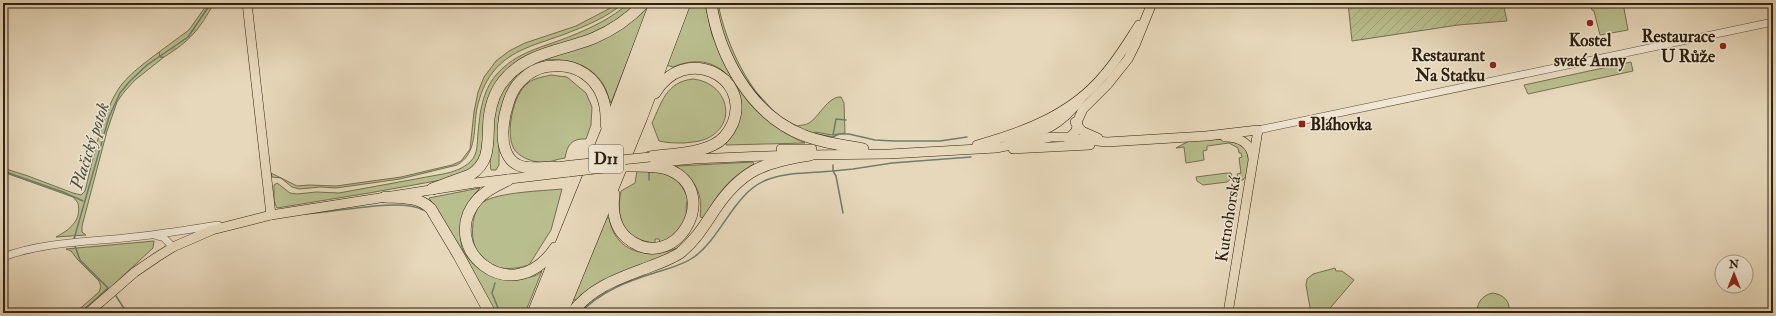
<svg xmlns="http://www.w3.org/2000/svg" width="1776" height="316" font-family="'IM FELL Double Pica',serif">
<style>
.green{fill:#b9be8e;stroke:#74704f}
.forest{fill:url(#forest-crowns);stroke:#74704f}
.garden{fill:url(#garden-furrows);stroke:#74704f}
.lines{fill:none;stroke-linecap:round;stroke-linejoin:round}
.stream{stroke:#6d7d6f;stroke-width:1.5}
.minor-casing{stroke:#5c4f3b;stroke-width:8}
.major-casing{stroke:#2e2110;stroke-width:10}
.highway-casing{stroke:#2e2110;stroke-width:12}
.minor{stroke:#efe6d3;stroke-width:7}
.major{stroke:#e7d8bb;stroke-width:9}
.highway{stroke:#e7d8bb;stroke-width:11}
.major-bridge-casing{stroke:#2e2110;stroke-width:10;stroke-linecap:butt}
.major-bridge{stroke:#e7d8bb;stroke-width:9}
.poi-dot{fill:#8f2418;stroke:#efe6d3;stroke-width:1.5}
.labels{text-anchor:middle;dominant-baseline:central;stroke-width:3;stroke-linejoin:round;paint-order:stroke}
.shield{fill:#efe6d3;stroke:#685c4a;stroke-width:1}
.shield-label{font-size:16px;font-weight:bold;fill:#2e2110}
.poi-label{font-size:17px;font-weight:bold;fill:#2e2110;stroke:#efe6d3;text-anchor:end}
.street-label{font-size:17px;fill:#2e2110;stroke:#efe6d3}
.water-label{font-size:18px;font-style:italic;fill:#4e4f3f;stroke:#efe6d3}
</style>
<defs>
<pattern id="forest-crowns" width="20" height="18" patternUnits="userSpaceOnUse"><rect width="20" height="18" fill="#b9be8e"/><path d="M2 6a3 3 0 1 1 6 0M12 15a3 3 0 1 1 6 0" fill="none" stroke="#9fa379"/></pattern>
<pattern id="garden-furrows" width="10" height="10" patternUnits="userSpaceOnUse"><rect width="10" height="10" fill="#b9be8e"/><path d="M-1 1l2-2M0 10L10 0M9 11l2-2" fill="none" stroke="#9fa379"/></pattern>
</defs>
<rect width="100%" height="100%" fill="#e7d8bb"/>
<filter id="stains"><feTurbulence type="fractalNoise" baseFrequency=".005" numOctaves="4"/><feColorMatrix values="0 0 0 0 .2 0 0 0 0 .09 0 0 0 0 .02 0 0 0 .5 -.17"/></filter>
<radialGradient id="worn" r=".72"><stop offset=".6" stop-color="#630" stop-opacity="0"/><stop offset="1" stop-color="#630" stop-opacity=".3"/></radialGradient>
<g class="green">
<path d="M620,3H624C607,17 586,26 565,34C539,44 511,49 493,72C485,82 480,95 477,108C473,128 478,153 457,165L400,179L336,188L320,187L299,189L292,187L281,178L272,177L271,173L297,186L309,185L336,186L401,177L452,165L461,161L470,149L474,112L478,92L484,77L496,61L509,51L525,43L576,26Z"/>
<path d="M629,3H639L619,21L510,69L485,129L479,165L458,177L369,193L277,208L274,201V185L277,183L290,193L297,194L316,192L339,193L443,174C453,172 463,169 471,161C478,154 477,143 478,133C480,112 482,92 496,75C517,51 542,48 571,36C591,28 612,18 629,3Z"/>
<path d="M650,3L611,103C608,98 607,90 603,84C589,63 567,58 543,60V59L551,56Z"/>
<path d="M689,3H705L712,35L732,77L730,78C715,60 694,58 673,67L666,65Z"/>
<path d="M714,3H718C726,46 754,108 797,126C801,125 806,125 809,123C819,117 828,96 841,97L844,103L845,133L832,135L815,132V134L791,128L751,91L729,54Z"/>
<path d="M1590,3H1623L1628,30L1600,35L1594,11L1592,10Z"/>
<path d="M159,52L160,57H164L135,80L124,92L117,102L107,131L82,226V232L86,235L56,237C69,230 82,221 78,203L73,197L3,172V168L28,176L73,193L81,195L85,191C93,160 102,110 122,84C132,72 146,62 159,52Z"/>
<path d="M1631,62L1633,71L1528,94L1524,85Z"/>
<path d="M515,75L517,77L505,96L499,118V165L496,170H491C488,158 494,104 501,92C504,86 510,81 515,75Z"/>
<path d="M551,75L567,77L586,93L592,107L591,125L586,139C572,138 567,145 565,158C557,159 546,164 538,162C530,161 518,156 514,149C505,133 513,94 528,83C534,78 543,77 551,75Z"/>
<path d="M693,79C728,83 738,123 708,138C700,142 692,142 684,143C675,143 668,143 659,141L652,123C662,102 666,82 693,79Z"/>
<path d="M738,87C757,111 776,131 805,143L726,145V143C737,132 742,118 741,102C740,97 737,91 738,87Z"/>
<path d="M1223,139L1245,146C1249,156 1251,172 1243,180H1239L1237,174L1241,173L1239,158L1242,157L1241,153H1239L1238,148L1229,143L1207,146V150L1203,151L1204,160L1186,163L1184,147L1176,148L1189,141Z"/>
<path d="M753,162L754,164C728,179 718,193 704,218L700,217C703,194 696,180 677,168V166Z"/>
<path d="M637,171C662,171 678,172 688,199C685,204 687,209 686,215C684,228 673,238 660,242L659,239H655V243C624,240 615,219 621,191L635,183Z"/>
<path d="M1227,173H1231L1232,178L1227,182L1203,185L1197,181L1196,177Z"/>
<path d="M480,188C466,202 460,218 461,238C461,242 461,247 463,250C474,272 503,285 526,278C533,276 536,277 542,271L525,313H495L477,280L429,198Z"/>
<path d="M562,189L551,230L529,265C496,276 468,261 473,223C474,216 477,206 483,202C499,192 542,191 562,189Z"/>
<path d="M606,218H609C615,253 648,260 677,248L678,250L578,301L573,299Z"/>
<path d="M154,241L153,248L83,313H75L99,292L101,287L99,281L78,260L71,251L66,249Z"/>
<path d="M1335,268L1336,271H1342L1354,280L1326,313H1311L1306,285L1307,279L1313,274Z"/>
<path d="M1492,293C1503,294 1511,301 1509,313H1477C1477,302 1482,296 1492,293Z"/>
</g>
<path class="forest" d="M208,3H214C199,30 190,41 164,57H160L159,52L189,30Z"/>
<path class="garden" d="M1348,3H1503L1507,21L1458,25L1352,41Z"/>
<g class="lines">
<g class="stream">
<path d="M752,88L774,112"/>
<path d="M812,133L833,137L839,134H849L875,140L894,141H940L967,137"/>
<path d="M833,135L836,119L846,120"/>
<path d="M649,170V180"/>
<path d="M3,171L63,192L83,201"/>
<path d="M843,213L836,176L833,171L853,169L892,163L971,157"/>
<path d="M305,214C333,213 401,197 423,210"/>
<path d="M74,239L109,117L120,93L130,81L147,65L188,37L211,3"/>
<path d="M75,246L80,260L108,288L80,313"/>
<path d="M495,283L492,293L500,313"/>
<path d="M116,296L127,313"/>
<path d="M580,313C602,290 629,281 657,272C670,268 683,265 694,257C723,236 734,191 769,179C789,172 812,173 833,171V165"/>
</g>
<g class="minor-casing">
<g id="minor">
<path d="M1258,130L1773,22"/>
<path d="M157,236L163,237L173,247"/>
<path d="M3,257C41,243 83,242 124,238C155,235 187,230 218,225"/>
</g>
</g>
<g class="major-casing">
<g id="major">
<path d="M247,3L271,215"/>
<path d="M1075,122L1082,131L1098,138"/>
<path d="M1225,137C1239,137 1251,143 1253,158"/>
<path d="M1067,138L1107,142L1206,136L1258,130L1228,313"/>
<path d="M1008,140C1045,131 1059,128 1082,97"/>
<path d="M977,145C1024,132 1072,114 1104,75C1118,59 1128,42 1139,25"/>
<path d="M781,149H812"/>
<path d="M1013,149L1090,145"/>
<path d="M804,155L889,154L996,148L1051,137H1070L1076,131L1078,120L1083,109L1108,84L1128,59L1135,45L1152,3"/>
<path d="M650,163L694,159L791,155"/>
<path d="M547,168L572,165"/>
<path d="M88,313L135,272L157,257L173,247L212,230L271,215L475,183L569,172"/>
</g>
</g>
<g class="highway-casing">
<g id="highway">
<path d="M711,3C719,56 751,115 803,135C822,143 843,145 863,149"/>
<path d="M650,157C670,154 694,154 713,145C722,141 729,132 733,123C751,75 684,44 655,93"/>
<path d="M554,167C543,167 528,170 518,165C493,153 504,102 517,85C526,74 539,66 554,66C565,65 576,68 585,74C602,86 607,106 606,125"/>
<path d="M508,180C498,185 486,190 478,199C435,246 511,313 555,248"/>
<path d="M432,189L470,175C492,162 487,140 489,118C491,103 496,88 507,77C529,52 565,50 594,38C613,30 630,18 644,3"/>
<path d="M614,194C612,210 614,227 627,238C675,278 725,190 667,169C654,165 638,166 624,166"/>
<path d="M385,197C401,198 419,196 431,209L459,256L490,313"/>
<path d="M533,313L615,110L655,3"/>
<path d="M543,313L613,141L665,3"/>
<path d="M553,313L622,144L675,3"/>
<path d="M562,313L642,117L685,3"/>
<path d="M572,313C591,287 620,278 649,267C660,263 671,259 680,253C695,241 704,226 714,211C741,170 764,162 810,155"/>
</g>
</g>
<use href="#minor" class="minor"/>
<use href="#major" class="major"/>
<use href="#highway" class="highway"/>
<g class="major-bridge-casing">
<g id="major-bridge">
<path d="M572,165L650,157"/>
<path d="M569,172L621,166"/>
</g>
</g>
<use href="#major-bridge" class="major-bridge"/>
</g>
<g class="poi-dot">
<circle cx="1590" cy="23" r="4"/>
<circle cx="1723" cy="46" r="4"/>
<circle cx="1493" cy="65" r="4"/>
<rect x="1298" y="120" width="8" height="8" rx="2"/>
</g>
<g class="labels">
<rect class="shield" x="589" y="145" width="34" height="28" rx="3"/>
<g class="shield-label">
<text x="606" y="159">D11</text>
</g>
<g class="poi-label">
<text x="1715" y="36">Restaurace<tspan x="1715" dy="20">U Růže</tspan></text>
<text x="1590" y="40" text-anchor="middle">Kostel<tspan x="1590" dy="20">svaté Anny</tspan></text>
<text x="1485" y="55">Restaurant<tspan x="1485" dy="20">Na Statku</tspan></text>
<text x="1310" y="124" text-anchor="start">Bláhovka</text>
</g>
<g class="street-label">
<text transform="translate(1228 219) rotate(-81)">Kutnohorská</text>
</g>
<g class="water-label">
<text transform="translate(90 146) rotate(-72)">Plačický potok</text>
</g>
</g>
<rect width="1776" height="316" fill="none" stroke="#e7d8bb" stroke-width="16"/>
<rect x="4" y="4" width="1768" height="308" fill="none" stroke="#2e2110" stroke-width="2"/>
<rect x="8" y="8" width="1760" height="300" fill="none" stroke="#2e2110"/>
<g transform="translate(1734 274)"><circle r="19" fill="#efe6d3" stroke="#a29785"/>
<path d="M0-3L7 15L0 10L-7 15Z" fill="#8f2418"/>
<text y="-6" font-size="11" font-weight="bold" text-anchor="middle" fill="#2e2110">N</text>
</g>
<rect width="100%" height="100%" filter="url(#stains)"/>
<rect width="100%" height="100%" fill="url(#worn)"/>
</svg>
